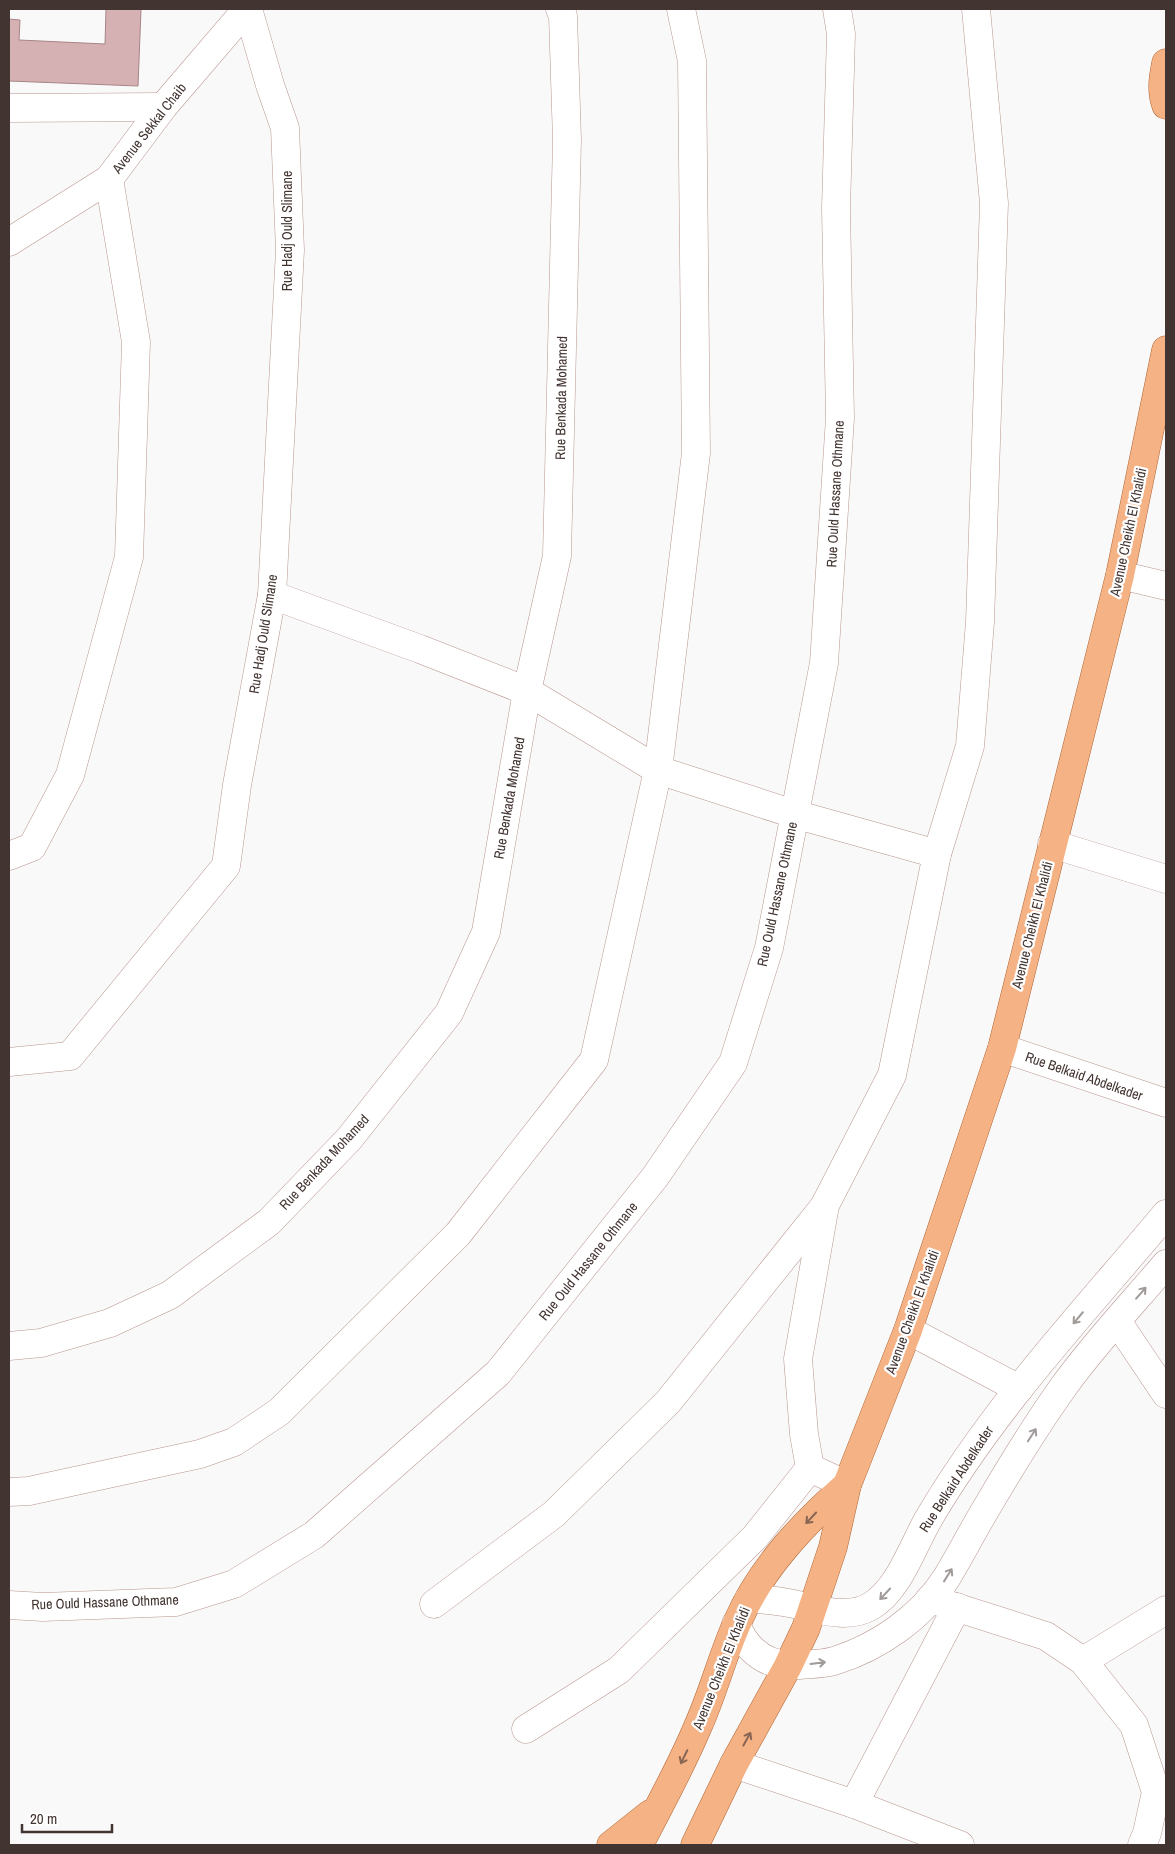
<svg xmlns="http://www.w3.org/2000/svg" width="1175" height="1854" font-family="'Archivo Narrow',sans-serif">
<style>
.building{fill:#d5b1b3;stroke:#a78587}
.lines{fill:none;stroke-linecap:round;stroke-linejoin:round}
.minor-casing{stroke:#b8968e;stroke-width:29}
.major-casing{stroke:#b16533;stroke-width:29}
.minor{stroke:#fff;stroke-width:28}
.major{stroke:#f4b285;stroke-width:28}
.oneway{stroke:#a09a98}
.oneway2{stroke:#896653}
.labels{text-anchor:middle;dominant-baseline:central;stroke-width:4.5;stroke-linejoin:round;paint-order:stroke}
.street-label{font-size:14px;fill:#423431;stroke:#fff}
</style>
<rect width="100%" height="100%" fill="#f9f9f9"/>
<path class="building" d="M106,9H141L138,86L9,81V19L20,20L19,40L105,44Z"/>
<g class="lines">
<g class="minor-casing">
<g id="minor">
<path d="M9,108L163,107"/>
<path d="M9,242L109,179L163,107L247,9"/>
<path d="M1120,575L1166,586"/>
<path d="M272,595L420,649L527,691L658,770L794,814L937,854"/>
<path d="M1052,844L1166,879"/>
<path d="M9,856L32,847L70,775L129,557L136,342L109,179"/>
<path d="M1002,1048L1166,1103"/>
<path d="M9,1062L70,1056L226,866L237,785L272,595L290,250L285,128L270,85L248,9"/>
<path d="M1117,1321L1166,1394"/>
<path d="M908,1330L1019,1389"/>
<path d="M9,1346L41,1343L110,1323L170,1295L269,1222L349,1139L449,1013L486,932L527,691L557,556L567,140L563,16L560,9"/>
<path d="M810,1468L804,1434L798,1359L825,1205L892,1075L937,854L970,746L980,622L994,203L976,9"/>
<path d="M9,1492L29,1491L200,1454L234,1442L279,1412L458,1234L594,1060L658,770L696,453L692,61L681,9"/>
<path d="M749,1599C760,1599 772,1600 783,1602C811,1606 845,1622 871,1606C899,1590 913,1545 929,1518C994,1407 1084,1312 1166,1214"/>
<path d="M930,1599L1046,1636L1083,1661L1134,1725L1156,1792L1147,1833L1142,1845"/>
<path d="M434,1604L554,1514L668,1402L823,1208"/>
<path d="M9,1605L43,1607L176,1602L234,1584L314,1535L498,1373L655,1177L733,1063L769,948L824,663L840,418L836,208L841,34L837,9"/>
<path d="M736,1624C747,1652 769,1668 800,1665C811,1664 823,1664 834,1661C879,1647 922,1617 947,1577C961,1554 973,1530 987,1507C1011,1466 1036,1425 1064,1386C1095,1343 1132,1304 1166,1264"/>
<path d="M1083,1661L1166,1610"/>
<path d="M526,1729L619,1670L755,1537L810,1468L847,1485"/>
<path d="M734,1764L854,1804L960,1845"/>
<path d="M854,1804L957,1607"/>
</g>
</g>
<g class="major-casing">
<g id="major">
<path d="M1166,63C1163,78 1161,91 1166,105"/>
<path d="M611,1845L650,1814"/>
<path d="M639,1845C659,1806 681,1767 698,1726C713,1693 722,1657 737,1623C760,1569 803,1524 847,1485"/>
<path d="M695,1845L734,1764L788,1666L806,1628L833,1547L847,1485L908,1330L1002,1048L1120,575L1166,350"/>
</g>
</g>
<use href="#minor" class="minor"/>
<use href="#major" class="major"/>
</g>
<defs><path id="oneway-shaft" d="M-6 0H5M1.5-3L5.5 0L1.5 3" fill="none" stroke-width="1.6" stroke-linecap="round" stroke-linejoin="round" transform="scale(1.25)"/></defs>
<g class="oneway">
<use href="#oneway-shaft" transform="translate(1141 1293) rotate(-49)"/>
<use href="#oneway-shaft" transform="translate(1078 1318) rotate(130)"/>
<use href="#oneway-shaft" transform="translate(1032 1435) rotate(-57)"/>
<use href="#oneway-shaft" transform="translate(948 1575) rotate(-58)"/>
<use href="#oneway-shaft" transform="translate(885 1594) rotate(133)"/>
<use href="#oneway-shaft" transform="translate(818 1663) rotate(-7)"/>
</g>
<g class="oneway2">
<use href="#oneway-shaft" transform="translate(811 1518) rotate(133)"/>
<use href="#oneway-shaft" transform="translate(747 1739) rotate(-61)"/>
<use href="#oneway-shaft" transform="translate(684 1757) rotate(116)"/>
</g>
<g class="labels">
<g class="street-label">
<text transform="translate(149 128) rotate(-52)">Avenue Sekkal Chaib</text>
<text transform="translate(287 231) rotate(-90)">Rue Hadj Ould Slimane</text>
<text transform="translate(561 398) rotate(-89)">Rue Benkada Mohamed</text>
<text transform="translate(835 494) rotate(-87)">Rue Ould Hassane Othmane</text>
<text transform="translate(1128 532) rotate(-78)">Avenue Cheikh El Khalidi</text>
<text transform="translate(263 634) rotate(-81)">Rue Hadj Ould Slimane</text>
<text transform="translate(509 798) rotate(-80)">Rue Benkada Mohamed</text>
<text transform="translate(777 894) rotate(-78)">Rue Ould Hassane Othmane</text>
<text transform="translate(1032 925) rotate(-76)">Avenue Cheikh El Khalidi</text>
<text transform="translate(1084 1076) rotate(19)">Rue Belkaid Abdelkader</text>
<text transform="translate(324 1162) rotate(-47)">Rue Benkada Mohamed</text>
<text transform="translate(588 1261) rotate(-51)">Rue Ould Hassane Othmane</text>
<text transform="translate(912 1312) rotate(-70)">Avenue Cheikh El Khalidi</text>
<text transform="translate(956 1479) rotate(-57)">Rue Belkaid Abdelkader</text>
<text transform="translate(105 1602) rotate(-2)">Rue Ould Hassane Othmane</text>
<text transform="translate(721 1668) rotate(-68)">Avenue Cheikh El Khalidi</text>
</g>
</g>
<rect width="1175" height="1854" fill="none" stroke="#423431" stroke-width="20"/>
<path d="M22 1824v8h90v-8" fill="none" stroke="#423431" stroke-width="2.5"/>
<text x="30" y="1824" font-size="15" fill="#423431" stroke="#ffffff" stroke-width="4" paint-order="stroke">20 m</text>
</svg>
